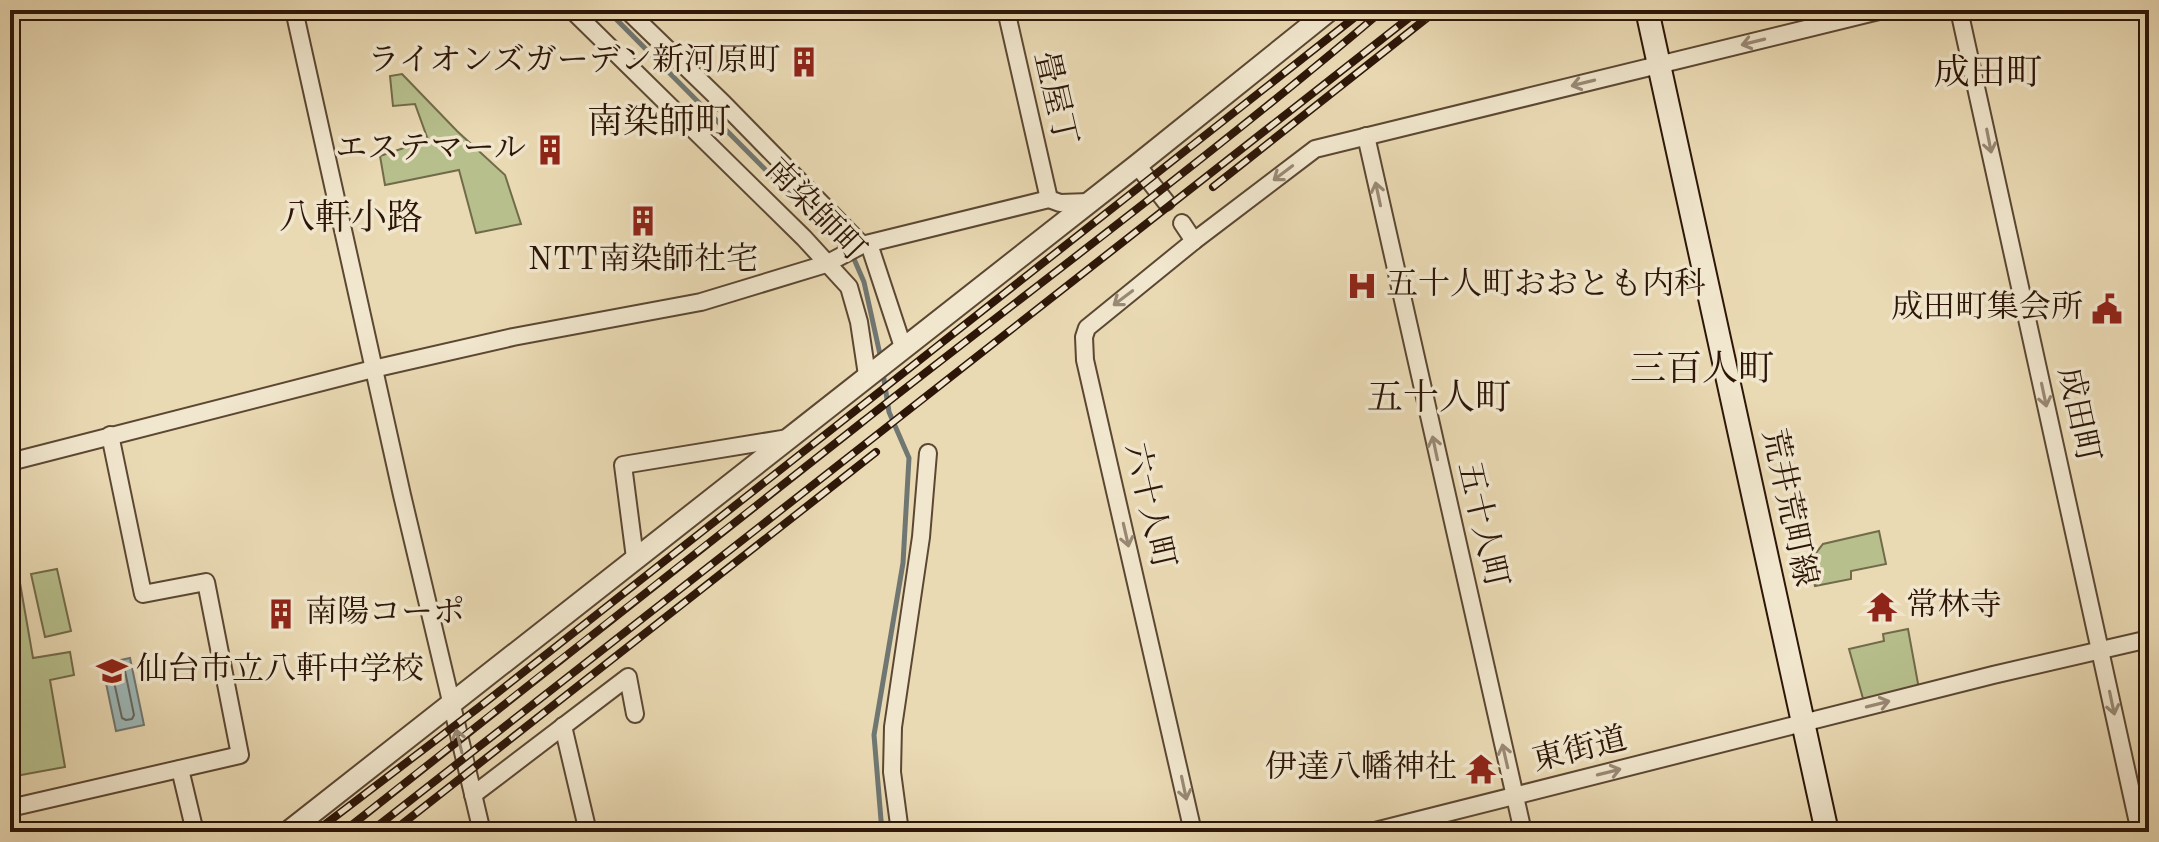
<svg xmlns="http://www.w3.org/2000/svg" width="2159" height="842" font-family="'Old Standard TT','Noto Serif JP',serif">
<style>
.green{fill:#b7c08d;stroke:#726b4a;stroke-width:2}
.water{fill:#9db8b8;stroke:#707772;stroke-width:2}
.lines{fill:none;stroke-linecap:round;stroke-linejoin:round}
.shore{stroke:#656760;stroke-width:2}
.stream{stroke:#707772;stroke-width:5}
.minor-casing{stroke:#5c4733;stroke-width:20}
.tertiary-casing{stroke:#5c4733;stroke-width:24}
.secondary-casing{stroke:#2d1608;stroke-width:26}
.minor{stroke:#f1e7ce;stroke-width:16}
.tertiary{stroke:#f1e7ce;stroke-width:20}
.secondary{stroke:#f1e7ce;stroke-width:22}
.rail-casing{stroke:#2d1608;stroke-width:8}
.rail{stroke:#f1e7ce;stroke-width:5;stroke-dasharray:15;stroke-linecap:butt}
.oneway{stroke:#998975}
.labels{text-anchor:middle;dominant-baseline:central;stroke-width:7;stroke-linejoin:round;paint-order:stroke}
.poi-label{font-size:32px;fill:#2d1608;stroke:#f1e7ce;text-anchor:end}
.street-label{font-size:32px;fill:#2d1608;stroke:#f1e7ce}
.quarter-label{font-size:36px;fill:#2d1608;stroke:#f1e7ce}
</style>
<rect width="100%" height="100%" fill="#eadab4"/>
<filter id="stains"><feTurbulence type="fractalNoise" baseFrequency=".0025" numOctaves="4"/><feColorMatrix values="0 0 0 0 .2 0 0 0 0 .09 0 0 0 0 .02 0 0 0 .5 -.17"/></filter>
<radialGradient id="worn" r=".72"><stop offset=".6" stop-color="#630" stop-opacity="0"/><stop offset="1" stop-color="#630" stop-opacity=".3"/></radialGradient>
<g class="green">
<path d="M402,74L457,131L505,175L521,224L476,233L459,170L385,185L380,156L428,140L415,104L393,106L390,76Z"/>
<path d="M1879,531L1886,564L1851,571V579L1815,586L1809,562L1823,544Z"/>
<path d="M57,569L71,631L45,637L31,574Z"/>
<path d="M20,583L33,658L70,652L74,675L50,680L65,767L10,777V585Z"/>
<path d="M1908,629L1919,689L1864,702L1849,649L1884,641L1883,634Z"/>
</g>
<path class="water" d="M130,658L144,725L116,731L102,664Z"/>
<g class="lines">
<path class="shore" d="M121,668L125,671L134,715L132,719L126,720L122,718L112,673L114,670Z"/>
<g class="stream">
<path d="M607,10L854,259L864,282L881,359"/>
<path d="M882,832L874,735L903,563L909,458L889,412L883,373"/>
</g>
<g class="minor-casing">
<g id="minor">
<path d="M294,10L402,495L482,832"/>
<path d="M572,10L804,238L849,287L859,322L867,375"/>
<path d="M627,10L724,104L862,245"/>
<path d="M1006,10L1049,199"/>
<path d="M1959,10L2140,832"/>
<path d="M1366,136L1523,832"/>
<path d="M1137,165L1166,202"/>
<path d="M1182,223L1194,241"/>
<path d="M869,244L903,347"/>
<path d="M10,462L373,369L513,337L701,302L826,264L862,245L1049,199L1060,203L1089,202"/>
<path d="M635,558L623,465L788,438"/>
<path d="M563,726L588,832"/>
<path d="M180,769L195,832"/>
<path d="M473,795L628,677L635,714"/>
<path d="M10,808L240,755L206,582L143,594L110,435"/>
<path d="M900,832L892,772L893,727L921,537L928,453"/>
<path d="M1193,832L1085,360L1084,337L1087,328L1194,241L1315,149L1883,10"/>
<path d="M1371,832L1993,675L2149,639"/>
</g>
</g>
<g class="tertiary-casing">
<path id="tertiary" d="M288,832L1137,165L1330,10"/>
</g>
<g class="secondary-casing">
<path id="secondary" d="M1647,10L1827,832"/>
</g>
<use href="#minor" class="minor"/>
<use href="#tertiary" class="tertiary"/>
<use href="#secondary" class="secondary"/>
<g class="rail-casing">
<g id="rail">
<path d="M1213,187L1437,10"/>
<path d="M315,832L478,708L1364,10"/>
<path d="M343,832C515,695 688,559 861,423C1035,286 1214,154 1383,10"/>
<path d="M370,832L1419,10"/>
<path d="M392,832L876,452"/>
</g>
</g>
<use href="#rail" class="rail"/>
</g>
<defs><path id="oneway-shaft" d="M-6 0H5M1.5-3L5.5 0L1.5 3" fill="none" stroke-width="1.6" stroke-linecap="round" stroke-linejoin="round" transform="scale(2)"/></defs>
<g class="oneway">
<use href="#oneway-shaft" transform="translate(1753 42) rotate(166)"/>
<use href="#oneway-shaft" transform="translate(1583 83) rotate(166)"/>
<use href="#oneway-shaft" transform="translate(1989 141) rotate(79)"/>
<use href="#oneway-shaft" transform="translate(1283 173) rotate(143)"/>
<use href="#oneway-shaft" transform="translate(1378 194) rotate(-102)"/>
<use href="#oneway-shaft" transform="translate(1123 298) rotate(143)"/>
<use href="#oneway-shaft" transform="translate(2044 395) rotate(78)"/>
<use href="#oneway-shaft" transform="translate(1435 448) rotate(-102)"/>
<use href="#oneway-shaft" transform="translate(1126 535) rotate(77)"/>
<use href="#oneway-shaft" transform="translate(2112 703) rotate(78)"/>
<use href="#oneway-shaft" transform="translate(1878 704) rotate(-14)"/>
<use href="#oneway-shaft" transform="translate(459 741) rotate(-104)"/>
<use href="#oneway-shaft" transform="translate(1505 756) rotate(-103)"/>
<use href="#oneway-shaft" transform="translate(1609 772) rotate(-14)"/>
<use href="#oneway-shaft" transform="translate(1184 788) rotate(78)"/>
</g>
<defs>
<g id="building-bare" transform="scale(2.4)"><path d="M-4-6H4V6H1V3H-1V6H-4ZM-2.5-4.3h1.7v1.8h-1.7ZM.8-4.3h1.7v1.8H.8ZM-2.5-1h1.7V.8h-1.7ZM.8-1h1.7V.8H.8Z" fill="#8f2418" stroke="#f1e7ce" stroke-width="2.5" paint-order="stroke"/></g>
<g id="hospital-bare" transform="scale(2.4)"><path d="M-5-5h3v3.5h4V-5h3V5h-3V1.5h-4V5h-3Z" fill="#8f2418" stroke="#f1e7ce" stroke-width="2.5" paint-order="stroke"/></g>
<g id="civic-bare" transform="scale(2.4)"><path d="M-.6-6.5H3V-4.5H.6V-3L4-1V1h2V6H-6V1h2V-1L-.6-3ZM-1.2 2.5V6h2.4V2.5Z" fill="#8f2418" stroke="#f1e7ce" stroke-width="2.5" paint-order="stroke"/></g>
<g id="temple-bare" transform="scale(2.4)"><path d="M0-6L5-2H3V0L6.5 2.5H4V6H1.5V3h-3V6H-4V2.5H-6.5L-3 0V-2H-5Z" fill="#8f2418" stroke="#f1e7ce" stroke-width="2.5" paint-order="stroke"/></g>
<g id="school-bare" transform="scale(2.4)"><path d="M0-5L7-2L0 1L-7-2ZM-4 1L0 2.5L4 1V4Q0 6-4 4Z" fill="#8f2418" stroke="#f1e7ce" stroke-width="2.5" paint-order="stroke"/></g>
</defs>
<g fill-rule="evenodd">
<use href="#building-bare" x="804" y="62"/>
<use href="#building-bare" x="550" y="150"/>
<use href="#building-bare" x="643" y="221"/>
<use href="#hospital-bare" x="1362" y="286"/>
<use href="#civic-bare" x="2107" y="309"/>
<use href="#temple-bare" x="1882" y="607"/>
<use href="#building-bare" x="281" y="614"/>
<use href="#school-bare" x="112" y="671"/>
<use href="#temple-bare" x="1481" y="769"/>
</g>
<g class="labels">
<g class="poi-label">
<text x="780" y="62">ライオンズガーデン新河原町</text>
<text x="526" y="150">エステマール</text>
<text x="643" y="261" text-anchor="middle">NTT南染師社宅</text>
<text x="1386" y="286" text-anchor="start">五十人町おおとも内科</text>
<text x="2083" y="309">成田町集会所</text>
<text x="1906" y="607" text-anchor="start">常林寺</text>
<text x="305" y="614" text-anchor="start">南陽コーポ</text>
<text x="136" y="671" text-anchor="start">仙台市立八軒中学校</text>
<text x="1457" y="769">伊達八幡神社</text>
</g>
<g class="street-label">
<text transform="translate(1054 99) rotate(77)">畳屋丁</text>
<text transform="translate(814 211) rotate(46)">南染師町</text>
<text transform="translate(2077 415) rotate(78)">成田町</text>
<text transform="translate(1148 506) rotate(77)">六十人町</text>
<text transform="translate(1788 508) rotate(78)">荒井荒町線</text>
<text transform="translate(1481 525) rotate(77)">五十人町</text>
<text transform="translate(1580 751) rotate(-14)">東街道</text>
</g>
<g class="quarter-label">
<text x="1988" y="75">成田町</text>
<text x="659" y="124">南染師町</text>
<text x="351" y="220">八軒小路</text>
<text x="1702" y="371">三百人町</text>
<text x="1439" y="400">五十人町</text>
</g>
</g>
<rect width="2159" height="842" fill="none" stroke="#eadab4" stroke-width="40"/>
<rect x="12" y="12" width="2135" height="818" fill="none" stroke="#2d1608" stroke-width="4"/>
<rect x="20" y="20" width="2119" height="802" fill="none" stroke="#2d1608" stroke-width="2"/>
<rect width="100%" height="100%" filter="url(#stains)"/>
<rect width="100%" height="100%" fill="url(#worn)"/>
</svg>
